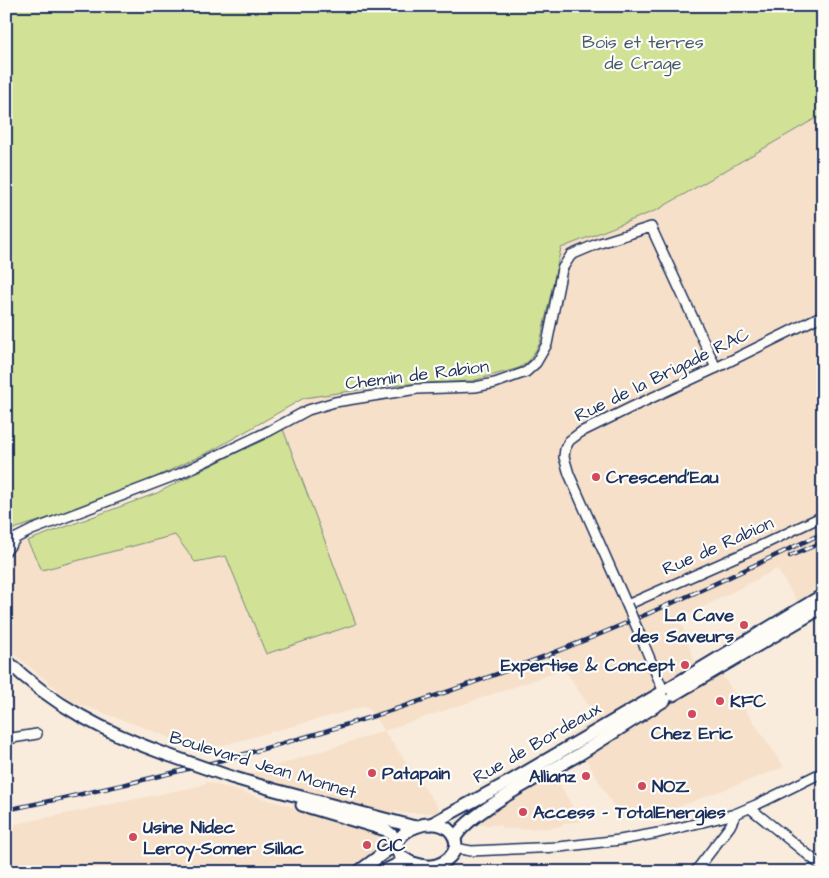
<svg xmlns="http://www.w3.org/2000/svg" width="829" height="878" font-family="'Architects Daughter',sans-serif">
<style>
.built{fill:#f6e0c9}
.green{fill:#d1e195;stroke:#76887a}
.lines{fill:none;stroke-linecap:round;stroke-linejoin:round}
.minor-casing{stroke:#1b2f5e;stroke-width:12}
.major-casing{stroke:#1b2f5e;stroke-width:15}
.minor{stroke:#fdfcf7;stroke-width:9}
.major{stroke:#fdfcf7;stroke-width:11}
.rail-casing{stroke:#1b2f5e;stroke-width:4.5}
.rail{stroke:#fdfcf7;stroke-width:2.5;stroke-dasharray:8;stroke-linecap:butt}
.minor-bridge-casing{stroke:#1b2f5e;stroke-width:12;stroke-linecap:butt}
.major-bridge-casing{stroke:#1b2f5e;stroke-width:15;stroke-linecap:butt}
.minor-bridge{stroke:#fdfcf7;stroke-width:9}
.major-bridge{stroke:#fdfcf7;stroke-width:11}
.poi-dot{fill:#d1495b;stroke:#fdfcf7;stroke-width:2}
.labels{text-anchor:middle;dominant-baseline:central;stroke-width:4.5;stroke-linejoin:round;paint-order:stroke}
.park-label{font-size:18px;fill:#485c6c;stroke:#fdfcf7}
.street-label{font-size:18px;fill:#1b2f5e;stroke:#fdfcf7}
.poi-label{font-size:18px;font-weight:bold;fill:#1b2f5e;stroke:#fdfcf7;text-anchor:start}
</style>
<rect width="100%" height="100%" fill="#f9ecdc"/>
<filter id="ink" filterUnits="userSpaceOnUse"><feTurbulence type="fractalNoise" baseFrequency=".02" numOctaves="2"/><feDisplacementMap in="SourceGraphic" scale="10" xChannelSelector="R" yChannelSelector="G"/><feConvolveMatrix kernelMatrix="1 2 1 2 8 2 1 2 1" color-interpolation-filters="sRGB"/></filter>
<g filter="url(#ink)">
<g class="built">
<path d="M823,107V585L797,601L777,569L680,619L703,686L722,675L784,767L667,811L620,817L571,734L597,719L564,668L543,677L384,731L442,813H403L395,811L393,815L244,776L384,731L367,706L201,751L153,731L73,702L15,655L6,631V542L27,541L42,570L176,534L195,562L226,556L266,654L355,624L283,429L304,398L360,390L472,381L540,343L560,248L657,210L750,157Z"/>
<path d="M555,775L581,822L563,823V826L550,828L518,829H501V825H473Z"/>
<path d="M207,782L382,833L384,848L343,872H6V826L199,786Z"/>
</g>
<g class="green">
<path d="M6,6H823V113L818,117L657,210L561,248L540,343L529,361L519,368L472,381L391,385L304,398L215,449L139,485L76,509L14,529L6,537Z"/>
<path d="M283,429L356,624L266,654L226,556L195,562L175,535L42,570L27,541L157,493Z"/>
</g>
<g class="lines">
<g class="minor-casing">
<g id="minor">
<path d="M823,315L716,368L632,407L581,432L569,441L565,449L564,457L569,474L627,605L758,547L823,516"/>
<path d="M6,551L16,538L32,530L179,474L271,430L308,410L335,402L417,389L475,387L495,383L526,372L536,363L547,344L562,269L571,255L597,244L651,227L716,368"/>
<path d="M640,635L663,690"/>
<path d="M6,739L37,734"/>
<path d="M750,808L823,867"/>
<path d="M455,848L471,851L559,847L620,840L658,833L735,814L756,805L823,772"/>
<path d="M695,872L730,826L734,818L735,814"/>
</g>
</g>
<g class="major-casing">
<g id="major">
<path d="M6,660C52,705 105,732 165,754"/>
<path d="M669,688L823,595"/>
<path d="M673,695L823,607"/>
<path d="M231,777L275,790L415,827"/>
<path d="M302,805L386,830L398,840"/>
<path d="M431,824L514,779L661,693"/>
<path d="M455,838C469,811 549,772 578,755C607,737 636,718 665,700"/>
<path d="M412,863C418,864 425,867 431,866C444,865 461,852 454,837C441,808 384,833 399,854C403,859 408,860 412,863C415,865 418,869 420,872"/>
<path d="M358,872L397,843"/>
<path d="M382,872L406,860"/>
</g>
</g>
<use href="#minor" class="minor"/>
<use href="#major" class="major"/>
<g class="rail-casing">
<g id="rail">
<path d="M790,556L823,542"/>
<path d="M6,810C207,770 404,714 593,637C671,605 747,569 823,533"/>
</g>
</g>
<use href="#rail" class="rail"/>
<g class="minor-bridge-casing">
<path id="minor-bridge" d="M627,605L640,635"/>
</g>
<g class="major-bridge-casing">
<path id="major-bridge" d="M165,754L231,777"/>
</g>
<use href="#minor-bridge" class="minor-bridge"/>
<use href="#major-bridge" class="major-bridge"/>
</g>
</g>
<g class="poi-dot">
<circle cx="596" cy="477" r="5"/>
<circle cx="744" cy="625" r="5"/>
<circle cx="685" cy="665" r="5"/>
<circle cx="720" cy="701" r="5"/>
<circle cx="692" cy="714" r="5"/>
<circle cx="372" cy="773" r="5"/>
<circle cx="586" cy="776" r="5"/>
<circle cx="642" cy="786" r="5"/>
<circle cx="523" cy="812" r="5"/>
<circle cx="133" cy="837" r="5"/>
<circle cx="367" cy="845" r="5"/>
</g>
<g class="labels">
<g class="park-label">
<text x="643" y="42">Bois et terres<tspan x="643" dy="21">de Crage</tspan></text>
</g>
<g class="street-label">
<text transform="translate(417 375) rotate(-7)">Chemin de Rabion</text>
<text transform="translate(662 375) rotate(-26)">Rue de la Brigade RAC</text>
<text transform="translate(718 546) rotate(-24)">Rue de Rabion</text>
<text transform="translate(537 743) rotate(-30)">Rue de Bordeaux</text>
<text transform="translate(263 765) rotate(17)">Boulevard Jean Monnet</text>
</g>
<g class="poi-label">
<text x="606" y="477">Crescend'Eau</text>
<text x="734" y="615" text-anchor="end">La Cave<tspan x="734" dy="21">des Saveurs</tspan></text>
<text x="675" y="665" text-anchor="end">Expertise &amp; Concept</text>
<text x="730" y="701">KFC</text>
<text x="692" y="733" text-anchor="middle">Chez Eric</text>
<text x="382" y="773">Patapain</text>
<text x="576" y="776" text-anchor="end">Allianz</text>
<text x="652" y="786">NOZ</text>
<text x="533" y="812">Access - TotalEnergies</text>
<text x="143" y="827">Usine Nidec<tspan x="143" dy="21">Leroy-Somer Sillac</tspan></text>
<text x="377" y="845">CIC</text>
</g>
</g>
<rect width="829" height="878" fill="none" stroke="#fdfcf7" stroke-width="25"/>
<rect x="12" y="12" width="804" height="853" fill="none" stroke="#1b2f5e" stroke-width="2" filter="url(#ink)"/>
</svg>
